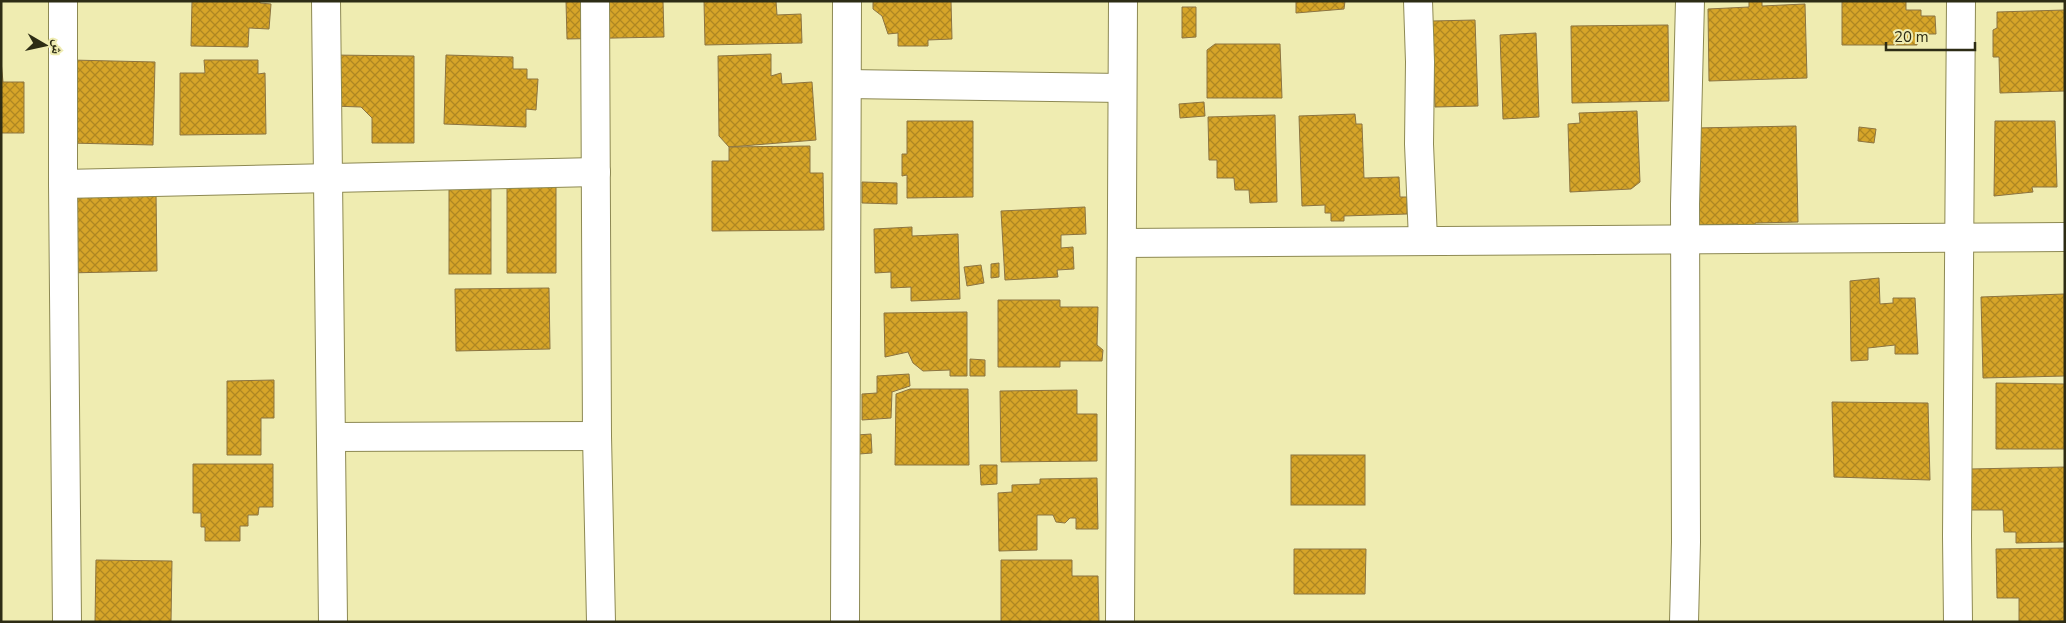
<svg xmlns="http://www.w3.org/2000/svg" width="2066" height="623" font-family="'Nunito Sans','Noto Naskh Arabic',sans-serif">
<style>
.building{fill:url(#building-cross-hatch);stroke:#8c7441}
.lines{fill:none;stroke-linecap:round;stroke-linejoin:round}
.minor-casing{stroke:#8d8953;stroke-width:30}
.minor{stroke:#fff;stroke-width:28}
</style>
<defs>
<pattern id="building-cross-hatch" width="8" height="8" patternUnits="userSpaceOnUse" patternTransform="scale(1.25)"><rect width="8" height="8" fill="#d6a529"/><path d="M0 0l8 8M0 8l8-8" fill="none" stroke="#ae8722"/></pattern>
</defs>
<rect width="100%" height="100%" fill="#efecb1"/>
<g class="building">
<path d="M192,1H260V3L271,4L269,29L249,28L248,47L191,46Z"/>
<path d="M566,1H663L664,37L567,39Z"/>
<path d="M704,1H776L777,15L801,14L802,43L705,45Z"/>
<path d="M873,1H951L952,39L928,40V46H898V33L888,34L882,16L873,9Z"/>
<path d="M1296,1H1345L1344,9L1296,13Z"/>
<path d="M1749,1H1762V6L1805,4L1807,78L1709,81L1708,9L1749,7Z"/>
<path d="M1842,1H1906V10H1921V16H1935L1936,34H1917V45H1842Z"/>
<path d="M1182,7H1196V37L1182,38Z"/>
<path d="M2065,10V91L2000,93L1999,57H1993V30L1997,28V12Z"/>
<path d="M1475,20L1478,106L1435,107L1432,21Z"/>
<path d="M1668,25L1669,101L1572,103L1571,26Z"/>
<path d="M1536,33L1539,117L1503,119L1500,35Z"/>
<path d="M1215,44H1280L1282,98H1207V50Z"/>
<path d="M771,54V76L781,73L782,84L812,82L816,140L729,147L719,136L718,56Z"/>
<path d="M332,55L414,56V143H372V118L361,107L332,106Z"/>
<path d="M446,55L513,57V69H527V79H538L536,110L526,109V127L444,124Z"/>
<path d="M71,60L155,62L153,145L69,143Z"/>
<path d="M204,60H258V74L265,73L266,134L180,135V73H205Z"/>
<path d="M1,61L3,82H24V133H1Z"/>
<path d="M1204,102L1205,116L1180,118L1179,104Z"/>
<path d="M1637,111L1640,182L1631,189L1570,192L1568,124L1580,123L1579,113Z"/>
<path d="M1355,114L1356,124H1362L1364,178L1399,177L1400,197H1407V214L1344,216V221H1331V213H1325V205L1302,206L1299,116Z"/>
<path d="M1275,115L1277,202L1250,203L1249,190H1235L1234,178H1217V160H1209L1208,117Z"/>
<path d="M907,121H973V197L907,198V175L902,176V154H907Z"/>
<path d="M1995,121H2055L2057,187H2032L2033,192L1994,196Z"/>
<path d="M1796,126L1798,222L1755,223L1756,231H1738V224L1698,225L1696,128Z"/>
<path d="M1859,127L1876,129L1874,143L1858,141Z"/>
<path d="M810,146V173H823L824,230L712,231V161H729V147Z"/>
<path d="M862,182L897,183V204L862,203Z"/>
<path d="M507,186L556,187V273H507Z"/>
<rect x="449" y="187" width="42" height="87"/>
<path d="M156,191L157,271L67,273L66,192Z"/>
<path d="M1085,207L1086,234L1061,235V248L1073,247L1074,269L1057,270L1058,277L1005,280L1001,211Z"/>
<path d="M912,227V236L958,234L960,299L911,301V287L891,288V272L875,273L874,229Z"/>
<path d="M999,263V277L991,278V264Z"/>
<path d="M981,265L984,283L967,286L964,267Z"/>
<path d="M1879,278L1880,304L1893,303V298H1915L1918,354H1895V345L1868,348V360L1851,361L1850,281Z"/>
<path d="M549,288L550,349L456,351L455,289Z"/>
<path d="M2064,294L2065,376L1983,378L1981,297Z"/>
<path d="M998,300H1060V307H1098L1097,345L1103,350L1102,361H1060V367H998Z"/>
<path d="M967,312V376H950V370L923,371L913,363L908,352L885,357L884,313Z"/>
<path d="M970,359L985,360V376H970Z"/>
<path d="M909,374L910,386L892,392L891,418L862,420V394L877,393V376Z"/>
<path d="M274,380V418H261V455H227V381Z"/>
<path d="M1996,383L2065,384V449H1996Z"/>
<path d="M910,389H968L969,465H895L896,394Z"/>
<path d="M1077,390V414H1097V461L1001,462L1000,391Z"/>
<path d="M1832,402L1928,403L1930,480L1834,477Z"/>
<path d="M871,434L872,453L859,454L857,435Z"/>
<rect x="1291" y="455" width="74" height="50"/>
<path d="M193,464H273V507H259L258,515H248V526H240V541H205V527H201V513H193Z"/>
<path d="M980,465H997V484L981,485Z"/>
<path d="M2065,467V542L2016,543V532H2004L2003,510H1971L1970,469Z"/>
<path d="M1097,478L1098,529H1076V518H1070L1065,523L1056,522L1053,515H1037V550L999,551L998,493L1012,492V485L1040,484V479Z"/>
<path d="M2065,548V621L2019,622V598H1997L1996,549Z"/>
<path d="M1294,549H1366L1365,594H1294Z"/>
<path d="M96,560L172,561L171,622H95Z"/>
<path d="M1001,560H1072V576H1098L1099,622H1001Z"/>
</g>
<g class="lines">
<g class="minor-casing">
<g id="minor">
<path d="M63,1V184L67,622"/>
<path d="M326,1L333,622"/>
<path d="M595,1L597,436L601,622"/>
<path d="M1418,1L1420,62L1419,144L1423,240"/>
<path d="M847,84L1122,88"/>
<path d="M63,184L596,172"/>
<path d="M1122,243L2065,237"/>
<path d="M332,437L597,436"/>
<path d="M845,622L847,1"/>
<path d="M1120,622L1123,1"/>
<path d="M1684,622L1686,542L1685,204L1690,1"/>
<path d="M1958,622L1957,536L1961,1"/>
</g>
</g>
<use href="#minor" class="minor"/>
</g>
<rect width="2066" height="623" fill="none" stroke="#2d2c15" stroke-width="5"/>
<g transform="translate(45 45) rotate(99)" stroke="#efecb1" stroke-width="4" paint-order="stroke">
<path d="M0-4L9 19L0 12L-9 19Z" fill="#2d2c15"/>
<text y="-8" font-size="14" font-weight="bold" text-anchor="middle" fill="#2d2c15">ش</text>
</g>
<path d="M1886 42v8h89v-8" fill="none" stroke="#2d2c15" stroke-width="2.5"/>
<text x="1894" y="42" font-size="15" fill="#2d2c15" stroke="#efecb1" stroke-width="4" paint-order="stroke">20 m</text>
</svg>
